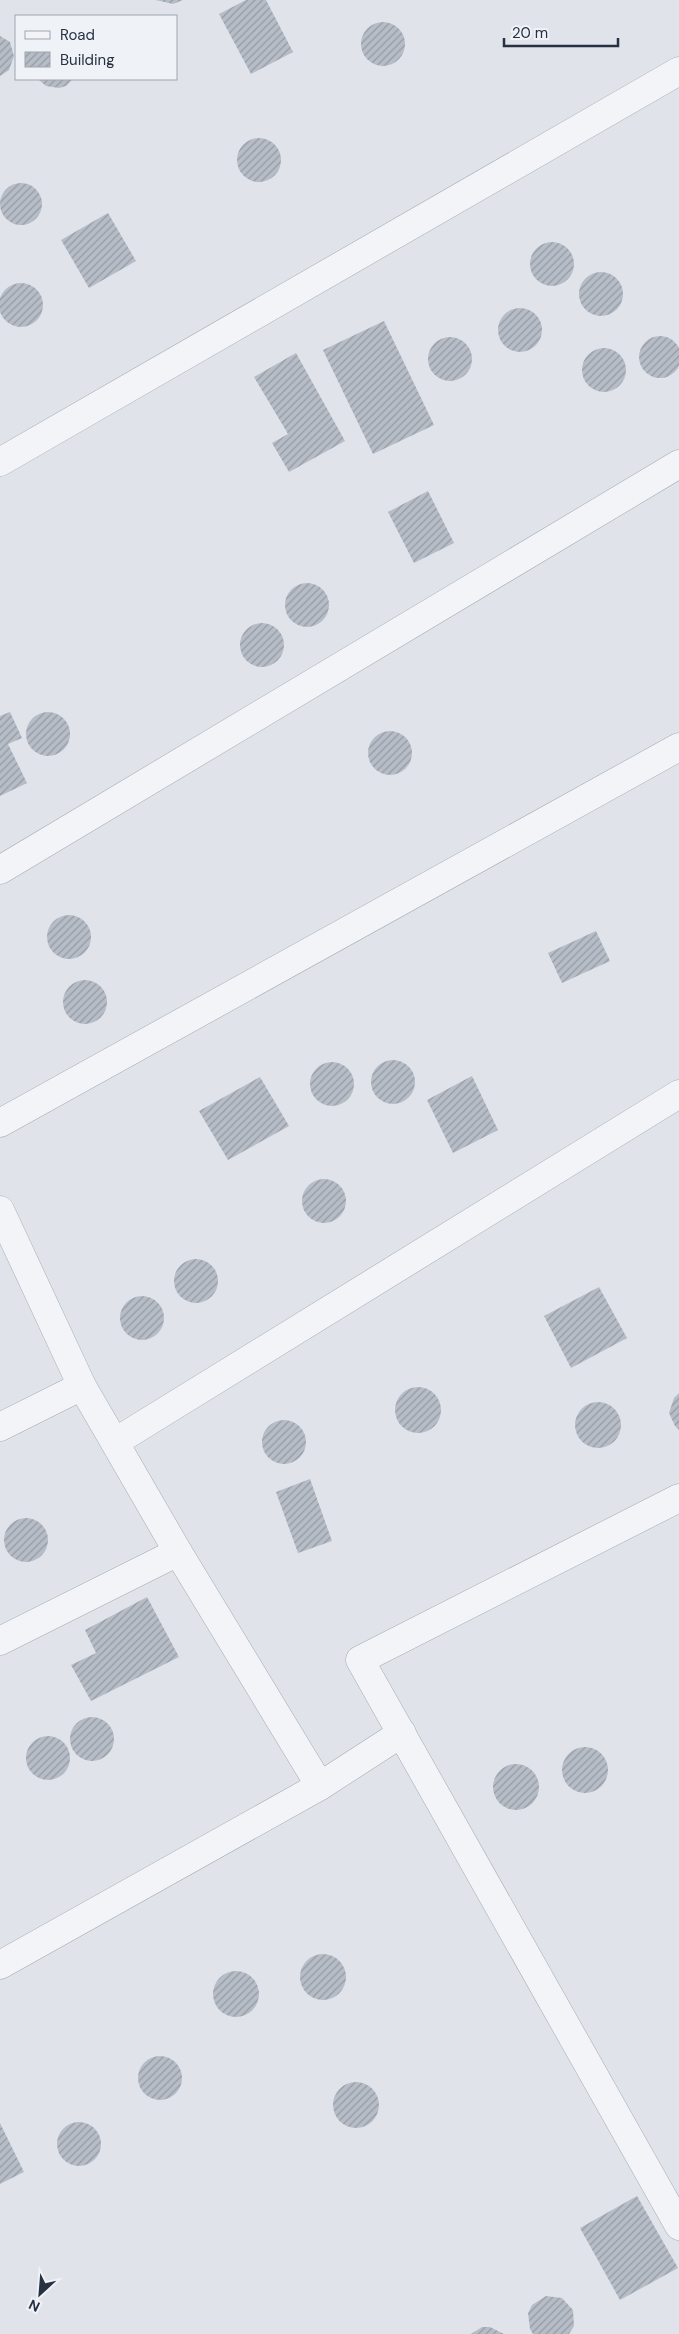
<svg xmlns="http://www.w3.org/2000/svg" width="679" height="2334" font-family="'DM Sans',sans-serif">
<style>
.building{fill:url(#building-hatch)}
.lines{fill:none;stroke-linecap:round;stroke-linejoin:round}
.street-casing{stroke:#a5abb4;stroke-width:29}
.street{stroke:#f3f4f8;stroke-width:28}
</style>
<defs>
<pattern id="building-hatch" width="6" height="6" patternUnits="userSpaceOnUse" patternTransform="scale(1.25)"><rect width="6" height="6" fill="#b7bdc7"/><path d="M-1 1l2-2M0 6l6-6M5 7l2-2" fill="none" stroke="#959aa3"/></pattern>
</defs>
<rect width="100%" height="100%" fill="#e0e4ea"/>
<g class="building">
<path d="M156,0H183L173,4Z"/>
<path d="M246,0H266L293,52L251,74L219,14Z"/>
<circle cx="383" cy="44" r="22"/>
<path d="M0,36L10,42L14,56L9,70L0,76Z"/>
<path d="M38,79H73L66,86L59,88L46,86Z"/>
<circle cx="259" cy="160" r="22"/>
<circle cx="21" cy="204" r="21"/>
<path d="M108,213L136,261L89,288L61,240Z"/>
<circle cx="552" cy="264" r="22"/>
<circle cx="601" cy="294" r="22"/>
<circle cx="21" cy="305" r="22"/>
<circle cx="520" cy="330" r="22"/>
<path d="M384,321L434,425L373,454L323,350Z"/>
<circle cx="660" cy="357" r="21"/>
<circle cx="450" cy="359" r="22"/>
<circle cx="604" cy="370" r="22"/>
<path d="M296,353L345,441L289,472L272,443L288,434L254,377Z"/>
<path d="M428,491L454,543L414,563L388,512Z"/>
<circle cx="307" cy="605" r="22"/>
<circle cx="262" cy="645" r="22"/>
<path d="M10,712L22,738L8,744L27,783L0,796V716Z"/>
<circle cx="48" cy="734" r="22"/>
<circle cx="390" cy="753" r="22"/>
<circle cx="69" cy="937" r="22"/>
<path d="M596,931L610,961L562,983L548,953Z"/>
<circle cx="85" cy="1002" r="22"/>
<circle cx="393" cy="1082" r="22"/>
<circle cx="332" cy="1084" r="22"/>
<path d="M472,1076L498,1130L453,1153L427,1100Z"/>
<path d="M260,1077L289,1126L228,1160L199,1111Z"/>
<circle cx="324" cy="1201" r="22"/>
<circle cx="196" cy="1281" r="22"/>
<path d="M599,1287L627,1338L571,1368L544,1316Z"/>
<circle cx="142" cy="1318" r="22"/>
<circle cx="418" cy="1410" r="23"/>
<path d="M679,1393V1430L675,1426L669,1413L674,1398Z"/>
<circle cx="598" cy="1425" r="23"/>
<circle cx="284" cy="1442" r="22"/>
<path d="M310,1479L332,1541L298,1553L276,1492Z"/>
<circle cx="26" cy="1540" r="22"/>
<path d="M147,1597L179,1657L91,1701L71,1665L96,1653L85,1630Z"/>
<circle cx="92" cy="1739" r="22"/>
<circle cx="48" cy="1758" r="22"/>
<circle cx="585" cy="1770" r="23"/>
<circle cx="516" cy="1787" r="23"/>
<circle cx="323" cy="1977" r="23"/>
<circle cx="236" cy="1994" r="23"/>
<circle cx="160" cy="2078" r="22"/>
<circle cx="356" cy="2105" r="23"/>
<circle cx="79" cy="2144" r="22"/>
<path d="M0,2123L24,2172L0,2184Z"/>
<path d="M637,2196L678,2268L620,2300L580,2228Z"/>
<path d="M546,2296L562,2298L573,2310L574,2326L569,2334H533L530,2329L528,2313L532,2305Z"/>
<path d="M482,2327H490L504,2334H471Z"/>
</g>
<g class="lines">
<g class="street-casing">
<g id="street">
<path d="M0,462L679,71"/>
<path d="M0,870L679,464"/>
<path d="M0,1123L679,747"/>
<path d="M0,1210L82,1386L178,1552L320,1786"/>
<path d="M0,1427L82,1386"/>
<path d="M115,1442L679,1094"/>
<path d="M679,1498L360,1660L679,2226"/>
<path d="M0,1641L178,1552"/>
<path d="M0,1965L320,1786L402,1733"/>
</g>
</g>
<use href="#street" class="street"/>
</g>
<rect x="15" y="15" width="162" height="65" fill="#eff3f7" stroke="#9fa5af"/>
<rect x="25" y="31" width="25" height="8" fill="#f3f4f8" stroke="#9fa5af"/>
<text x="60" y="40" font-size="15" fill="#283142">Road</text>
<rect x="25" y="52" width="25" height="15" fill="url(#building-hatch)" stroke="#9fa5af"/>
<text x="60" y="65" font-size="15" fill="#283142">Building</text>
<g transform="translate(40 2294) rotate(206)" stroke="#eff3f7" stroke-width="4" paint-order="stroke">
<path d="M0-4L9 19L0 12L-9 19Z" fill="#283142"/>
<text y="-8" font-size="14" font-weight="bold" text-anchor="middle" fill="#283142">N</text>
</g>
<path d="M504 38v8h114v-8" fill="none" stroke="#283142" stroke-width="2.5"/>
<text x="512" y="38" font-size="15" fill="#283142" stroke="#eff3f7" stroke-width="4" paint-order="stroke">20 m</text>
</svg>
